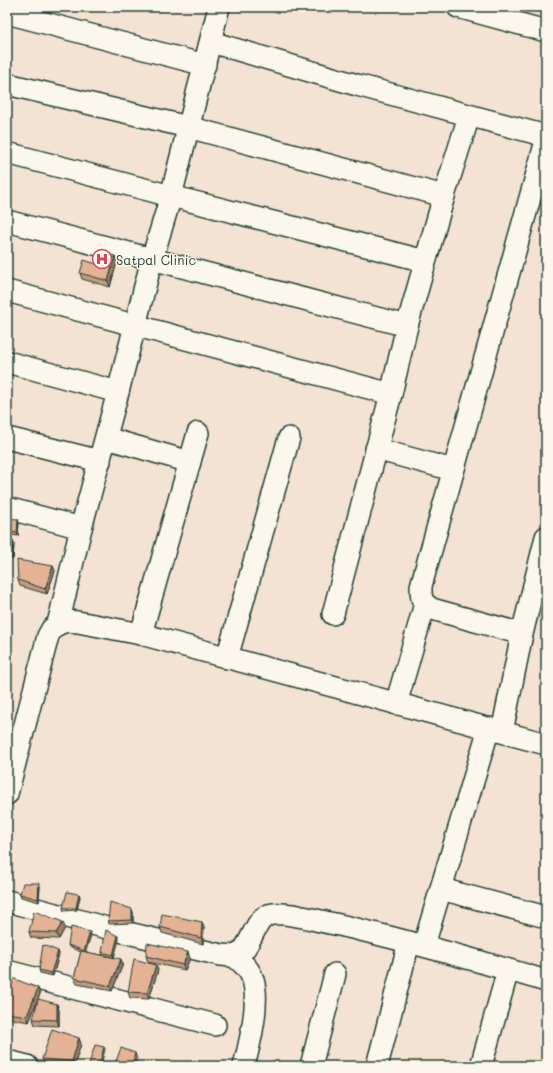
<svg xmlns="http://www.w3.org/2000/svg" width="553" height="1073" font-family="Mali,sans-serif">
<style>
.lines{fill:none;stroke-linecap:round;stroke-linejoin:round}
.minor-casing{stroke:#1f3d34;stroke-width:24}
.minor{stroke:#fbf7ec;stroke-width:21}
.wall{fill:#c49a80;stroke:#1f3d34}
.shaded-wall{fill:#a07d68;stroke:#1f3d34}
.building{fill:#e4b395;stroke:#1f3d34}
.labels{text-anchor:middle;dominant-baseline:central;stroke-width:3;stroke-linejoin:round;paint-order:stroke}
.poi-label{font-size:13px;fill:#1f3d34;stroke:#fbf7ec;text-anchor:start}
</style>
<rect width="100%" height="100%" fill="#f4e3d2"/>
<filter id="ink" filterUnits="userSpaceOnUse"><feTurbulence type="fractalNoise" baseFrequency=".025" numOctaves="2"/><feDisplacementMap in="SourceGraphic" scale="8" xChannelSelector="R" yChannelSelector="G"/><feConvolveMatrix kernelMatrix="1 2 1 2 8 2 1 2 1" color-interpolation-filters="sRGB"/></filter>
<g filter="url(#ink)">
<g class="lines">
<g class="minor-casing">
<g id="minor">
<path d="M458,7L546,31"/>
<path d="M7,13L205,65"/>
<path d="M211,42L357,85L546,136"/>
<path d="M7,84L188,127L444,196"/>
<path d="M7,153L171,196L425,261"/>
<path d="M7,221L407,326"/>
<path d="M7,291L391,394"/>
<path d="M7,362L118,392"/>
<path d="M7,438L100,461"/>
<path d="M106,438L190,462"/>
<path d="M376,449L453,470"/>
<path d="M7,508L81,528"/>
<path d="M333,614L391,394L407,326L444,196L469,116"/>
<path d="M58,624L81,528L118,392L152,259L171,196L219,7"/>
<path d="M141,634L198,433"/>
<path d="M522,634L432,609C421,602 421,599 421,586L546,141"/>
<path d="M227,658L289,438"/>
<path d="M396,704L425,604"/>
<path d="M502,732L522,634L546,537"/>
<path d="M7,794L48,636L52,629L58,624L67,621L78,622L141,634L546,744"/>
<path d="M441,889L546,917"/>
<path d="M7,901L111,929L221,955C225,955 229,956 233,956C253,953 252,915 273,914C290,912 317,921 335,924C406,940 476,960 546,981"/>
<path d="M424,945L489,728"/>
<path d="M234,956C242,963 250,969 253,980C260,1002 250,1043 244,1066"/>
<path d="M7,971L215,1025"/>
<path d="M7,1061L27,1066"/>
<path d="M311,1066L335,974"/>
<path d="M377,1066L409,942"/>
<path d="M481,1066L508,970"/>
</g>
</g>
<use href="#minor" class="minor"/>
</g>
<g class="wall">
<path d="M115,256L117,262L110,287L82,279L80,273L100,265Z"/>
<path d="M7,518L19,522L18,536L7,534Z"/>
<path d="M7,540L14,544L13,559H7Z"/>
<path d="M53,566L55,571L47,594L20,586L18,580Z"/>
<path d="M39,883L40,886L39,902L21,897L20,894Z"/>
<path d="M79,894L80,897L77,910L64,911L63,908Z"/>
<path d="M133,912V923L109,924L108,921Z"/>
<path d="M202,922L204,927L203,944L162,933L160,927Z"/>
<path d="M65,928L59,939L31,938L29,932Z"/>
<path d="M91,935L85,952L112,957L103,955L102,952L118,936L119,939L114,957L123,964L112,991L77,984L74,978L81,952L69,947L68,945Z"/>
<path d="M58,951L59,954L53,976L40,973L39,970Z"/>
<path d="M146,956L190,958L185,970L148,962Z"/>
<path d="M158,970L149,999L130,998L128,992Z"/>
<path d="M38,988L40,994L29,1022L7,1018V999Z"/>
<path d="M57,1004L59,1010V1026L35,1025L33,1019Z"/>
<path d="M79,1038L81,1044L74,1066H61L45,1064L42,1059Z"/>
</g>
<g class="shaded-wall">
<path d="M115,256L117,262L110,287L108,281Z"/>
<path d="M18,519L19,522L18,536L17,533Z"/>
<path d="M13,541L14,544L13,559L12,557Z"/>
<path d="M53,566L55,571L47,594L45,589Z"/>
<path d="M39,883L40,886L39,902L38,899Z"/>
<path d="M79,894L80,897L77,910L76,908Z"/>
<path d="M132,909L133,912V923L132,920Z"/>
<path d="M63,922L65,928L59,939L56,933Z"/>
<path d="M202,922L204,927L203,944L201,938Z"/>
<path d="M90,932L91,935L85,954L84,951Z"/>
<path d="M118,936L119,939L114,958L113,955Z"/>
<path d="M58,951L59,954L53,976L51,973Z"/>
<path d="M188,952L190,958L185,970L183,965Z"/>
<path d="M121,959L123,964L112,991L110,986Z"/>
<path d="M156,965L158,970L149,999L147,993Z"/>
<path d="M38,988L40,994L29,1022L27,1016Z"/>
<path d="M57,1004L59,1010V1026L57,1020Z"/>
<path d="M79,1038L81,1044L74,1066H73L72,1061Z"/>
<path d="M104,1047L105,1049L101,1066H99Z"/>
<path d="M135,1053L137,1059L135,1066H132Z"/>
</g>
<g class="building">
<path d="M103,253L115,256L108,281L80,273L84,260L100,265Z"/>
<path d="M7,518L18,519L17,533L7,531Z"/>
<path d="M7,540L13,541L12,557L7,556Z"/>
<path d="M17,560L53,566L45,589L18,580Z"/>
<path d="M23,883H39L38,899L20,894Z"/>
<path d="M67,892L79,894L76,908H63Z"/>
<path d="M110,902L132,909V920L108,921Z"/>
<path d="M34,911L63,922L56,933L29,932Z"/>
<path d="M162,914L202,922L201,938L160,927Z"/>
<path d="M71,927L90,932L84,951L68,945Z"/>
<path d="M106,930L118,936L113,955L102,952Z"/>
<path d="M147,943L188,952L183,965L146,956Z"/>
<path d="M43,945L58,951L51,973L39,970Z"/>
<path d="M81,951L121,959L110,986L74,978Z"/>
<path d="M134,959L156,965L147,993L128,992Z"/>
<path d="M12,978L38,988L27,1016L7,1013V999Z"/>
<path d="M38,999L57,1004V1020L33,1019Z"/>
<path d="M52,1029L79,1038L72,1061L42,1059Z"/>
<path d="M95,1045L104,1047L99,1066H93L89,1064Z"/>
<path d="M121,1048L135,1053L132,1066H114Z"/>
</g>
</g>
<defs>
<g id="hospital-ring" transform="scale(1)"><circle r="9.5" fill="#fbf7ec" stroke="#d1495b" stroke-width="1.5"/><path d="M-5-5h3v3.5h4V-5h3V5h-3V1.5h-4V5h-3Z" fill="#d1495b"/></g>
</defs>
<g fill-rule="evenodd">
<use href="#hospital-ring" x="102" y="259"/>
</g>
<g class="labels">
<g class="poi-label">
<text x="116" y="259">Satpal Clinic</text>
</g>
</g>
<rect width="553" height="1073" fill="none" stroke="#fbf7ec" stroke-width="24"/>
<rect x="12" y="12" width="529" height="1049" fill="none" stroke="#1f3d34" stroke-width="1.5" filter="url(#ink)"/>
</svg>
